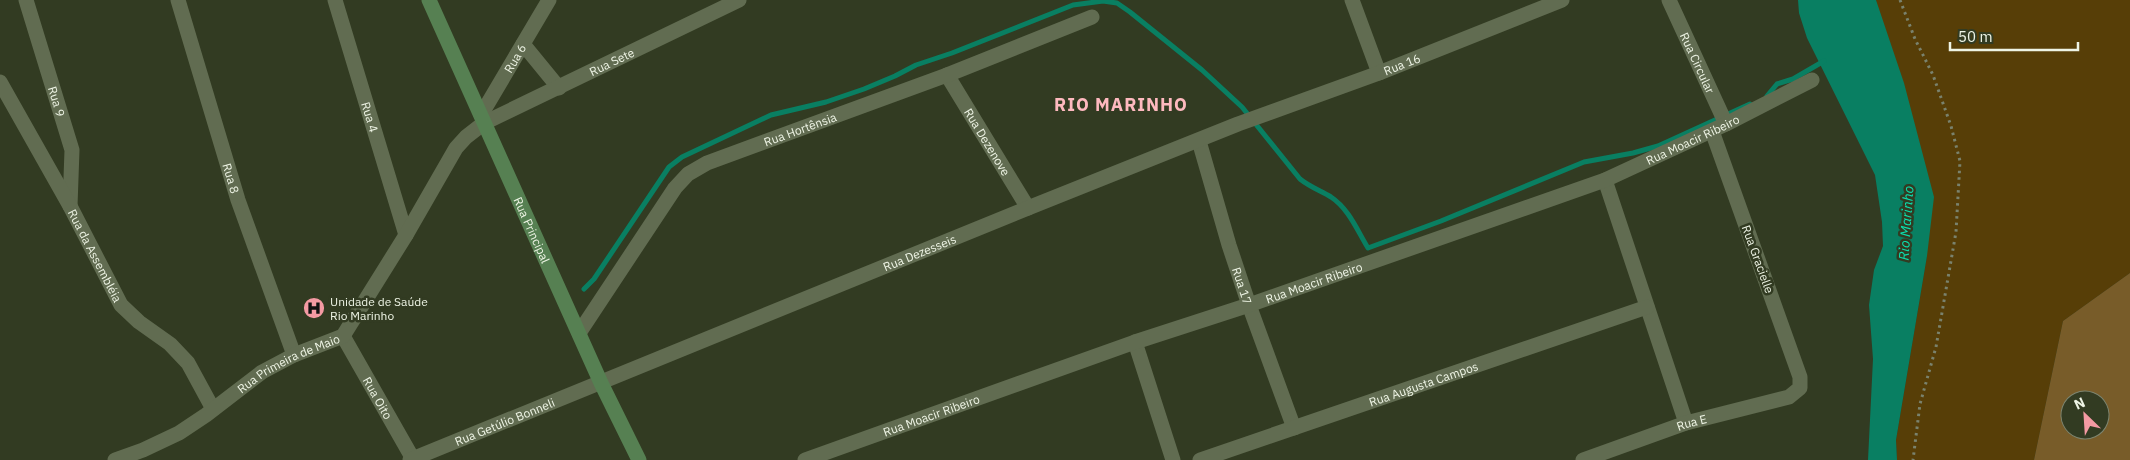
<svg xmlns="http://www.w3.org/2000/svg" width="2130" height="460" font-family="'IBM Plex Sans',sans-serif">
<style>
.green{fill:#573e07}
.forest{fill:#785c29;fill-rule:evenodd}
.water{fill:#097f62}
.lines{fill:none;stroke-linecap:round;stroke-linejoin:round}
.stream{stroke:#097f62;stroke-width:5}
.path{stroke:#7a826d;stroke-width:3;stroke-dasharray:2.5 4;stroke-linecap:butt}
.street{stroke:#616c51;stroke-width:15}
.secondary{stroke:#568052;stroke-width:15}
.labels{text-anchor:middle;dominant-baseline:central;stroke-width:5;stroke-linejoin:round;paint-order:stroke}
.street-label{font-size:12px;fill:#eef4e5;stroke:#323b22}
.poi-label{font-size:12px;fill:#eef4e5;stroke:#323b22;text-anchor:start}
.water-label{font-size:14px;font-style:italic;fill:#0ae0af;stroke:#323b22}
.district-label{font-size:18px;font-weight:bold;letter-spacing:1px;fill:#feb9bf;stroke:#323b22}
</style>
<rect width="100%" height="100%" fill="#323b22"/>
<path class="green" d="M1876,0H2130V273L2063,321L2034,460H1897L1896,440L1927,256Z"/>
<path class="forest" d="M2130,273V460H2034L2063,321ZM2070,400H2100V430H2070Z"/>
<path class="water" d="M1798,0H1876L1904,83L1934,197L1927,256L1896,440L1897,460H1868L1873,359L1869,305L1874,270L1883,246L1882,222L1875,175L1807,38L1799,13Z"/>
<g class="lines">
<g class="stream">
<path d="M1767,96L1777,84L1793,79L1824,61"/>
<path d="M584,289L594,279L669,167L682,157L771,115L826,102L864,89L895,76L916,65L952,53L1073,5L1103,1L1117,3L1130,12L1202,70L1242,107L1300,179C1310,187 1321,191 1331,197C1349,209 1357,230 1368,248L1441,221L1584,162L1633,153L1658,146L1750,104"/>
</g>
<path class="path" d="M1900,0L1915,39L1933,75L1951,126L1960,161L1956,232L1936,347L1920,404L1913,460"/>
<g class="street">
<path id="s1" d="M26,0L72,150L70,206"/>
<path id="s2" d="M178,0L238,200L294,355"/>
<path id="s3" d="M335,0L406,235"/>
<path d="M1352,0L1379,73"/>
<path id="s4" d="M1669,0L1726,124"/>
<path d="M523,44L559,88"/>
<path id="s5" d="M947,75L1028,208"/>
<path id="s6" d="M0,82L70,206L121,305L139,322L170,344L188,363L213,409"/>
<path id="s7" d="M481,115L549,0"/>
<path id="s8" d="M1199,141L1229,245L1249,305L1294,428"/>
<path d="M1605,180L1686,423"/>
<path id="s9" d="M579,333L675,188L688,174L707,163L947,75L1092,17"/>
<path id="s10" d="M343,336L413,459"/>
<path d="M1135,342L1173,460"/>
<path id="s11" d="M115,460L143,450L179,433L206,415L262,372L294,355L343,336L406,235L456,148L466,137L484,123L739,0"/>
<path id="s12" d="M410,460L1028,208L1238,124L1379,73L1562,0"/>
<path id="s13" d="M805,460L1135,342L1249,305L1605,180L1726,124L1812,80"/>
<path id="s14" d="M1200,460L1647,307"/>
<path id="s15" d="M1583,460L1686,423L1789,397L1800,388V377L1712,131"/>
</g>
<path class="secondary" id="s16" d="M429,0L601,383L639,460"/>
</g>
<defs>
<g id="hospital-disc" transform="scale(1.125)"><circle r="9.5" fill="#f49aa3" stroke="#323b22"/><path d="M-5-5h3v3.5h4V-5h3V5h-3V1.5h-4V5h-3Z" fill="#111"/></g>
</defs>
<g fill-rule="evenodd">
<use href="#hospital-disc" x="314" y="308"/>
</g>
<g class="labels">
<g class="street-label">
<text stroke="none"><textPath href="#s7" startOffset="66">Rua 6</textPath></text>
<text stroke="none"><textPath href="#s11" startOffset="660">Rua Sete</textPath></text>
<text stroke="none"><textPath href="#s4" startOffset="69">Rua Circular</textPath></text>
<text stroke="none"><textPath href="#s12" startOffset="1068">Rua 16</textPath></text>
<text stroke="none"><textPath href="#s1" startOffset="106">Rua 9</textPath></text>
<text stroke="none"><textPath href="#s3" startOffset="122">Rua 4</textPath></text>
<text stroke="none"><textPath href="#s9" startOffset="314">Rua Hortênsia</textPath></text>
<text stroke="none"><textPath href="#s13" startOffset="944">Rua Moacir Ribeiro</textPath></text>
<text stroke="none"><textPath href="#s5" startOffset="78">Rua Dezenove</textPath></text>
<text stroke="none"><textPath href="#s2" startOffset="186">Rua 8</textPath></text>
<text stroke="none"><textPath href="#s16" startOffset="252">Rua Principal</textPath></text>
<text stroke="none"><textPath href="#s12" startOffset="550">Rua Dezesseis</textPath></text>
<text stroke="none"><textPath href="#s6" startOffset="198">Rua da Assembléia</textPath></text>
<text transform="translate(1758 259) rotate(70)">Rua Gracielle</text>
<text stroke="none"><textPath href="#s13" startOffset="539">Rua Moacir Ribeiro</textPath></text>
<text stroke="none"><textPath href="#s8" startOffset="151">Rua 17</textPath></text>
<text stroke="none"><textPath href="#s11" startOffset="200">Rua Primeira de Maio</textPath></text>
<text stroke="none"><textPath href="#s14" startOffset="236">Rua Augusta Campos</textPath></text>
<text stroke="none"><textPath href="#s10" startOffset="71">Rua Oito</textPath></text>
<text stroke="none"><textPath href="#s13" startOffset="134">Rua Moacir Ribeiro</textPath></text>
<text stroke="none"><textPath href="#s12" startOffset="102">Rua Getúlio Bonneli</textPath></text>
<text stroke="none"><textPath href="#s15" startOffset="115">Rua E</textPath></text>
</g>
<g class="poi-label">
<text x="330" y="301">Unidade de Saúde<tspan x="330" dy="14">Rio Marinho</tspan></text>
</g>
<g class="water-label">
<text transform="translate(1906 223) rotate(-86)">Rio Marinho</text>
</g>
<g class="district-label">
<text x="1121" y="104">RIO MARINHO</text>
</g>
</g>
<g transform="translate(2085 415) rotate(335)"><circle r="24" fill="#323b22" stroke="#7d8570"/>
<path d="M0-4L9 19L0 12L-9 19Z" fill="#f49aa3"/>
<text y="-8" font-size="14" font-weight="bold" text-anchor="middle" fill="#eef4e5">N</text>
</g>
<path d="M1950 42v8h128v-8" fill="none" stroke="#eef4e5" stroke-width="2.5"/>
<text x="1958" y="42" font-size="15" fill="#eef4e5" stroke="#323b22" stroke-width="4" paint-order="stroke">50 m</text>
</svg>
